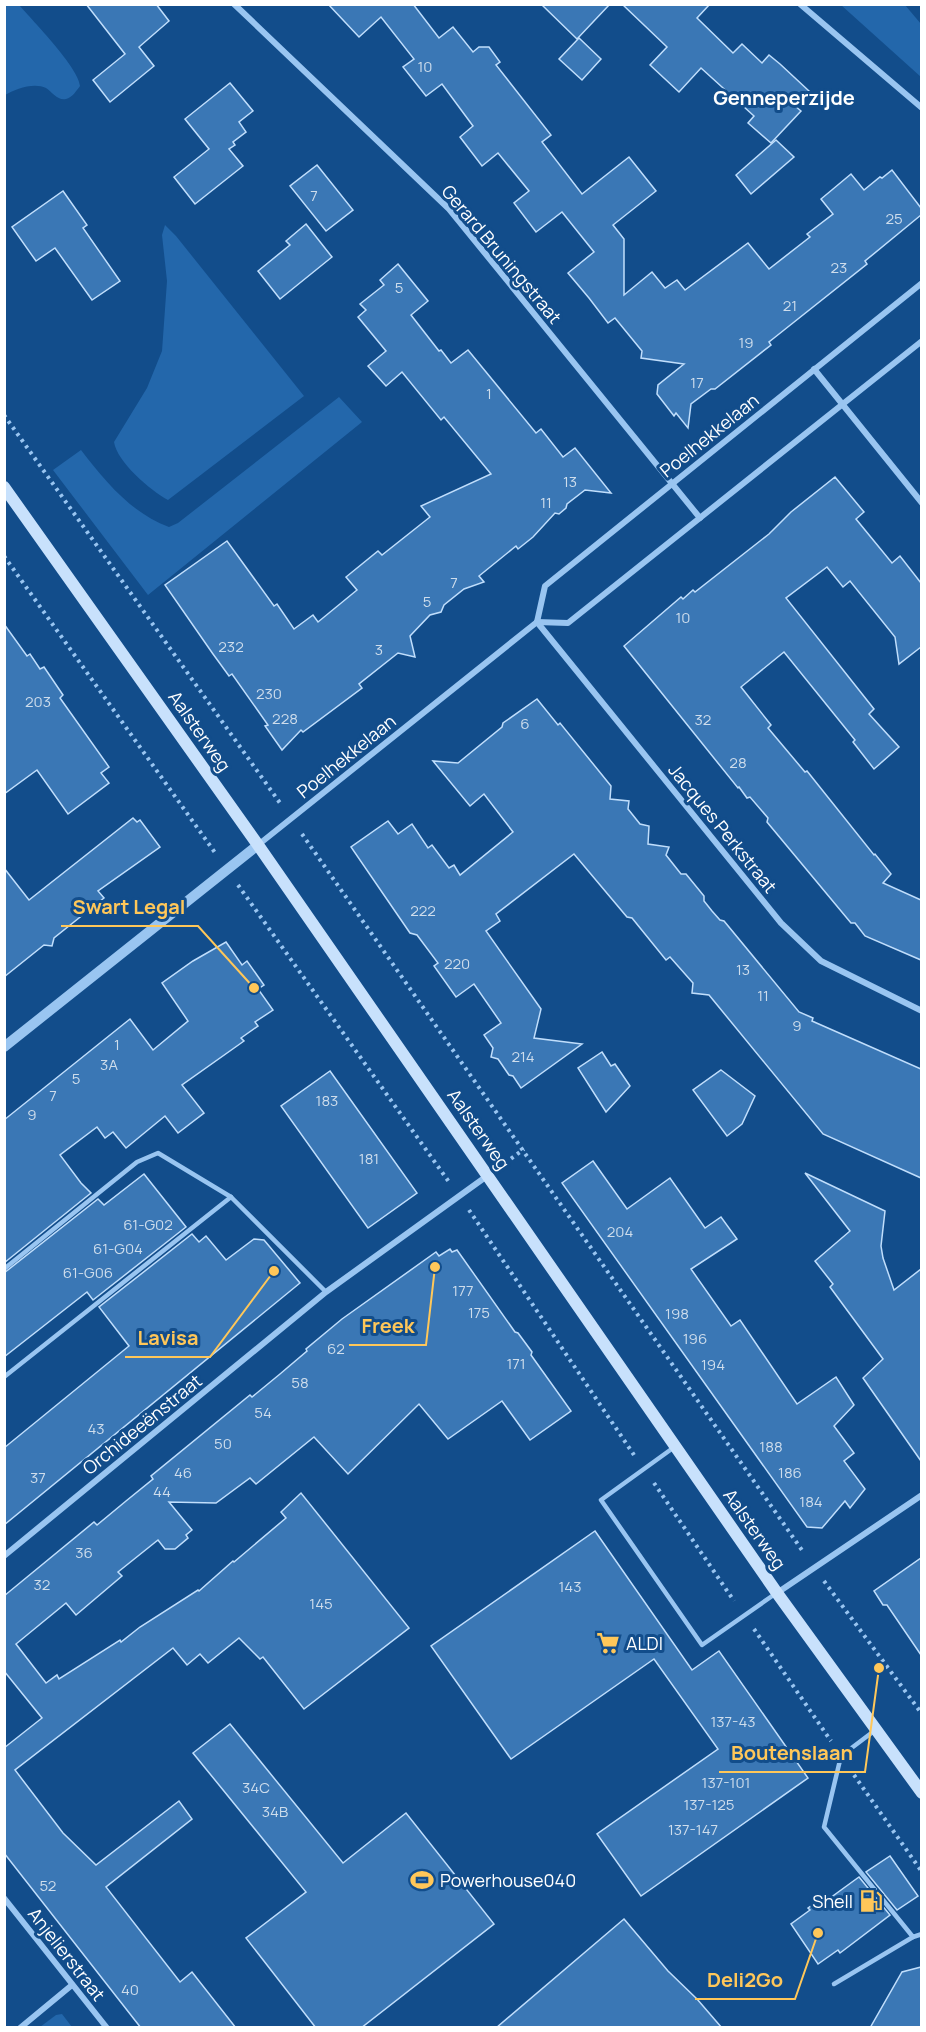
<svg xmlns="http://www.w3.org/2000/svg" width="926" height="2032" font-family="Manrope,sans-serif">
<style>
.green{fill:#2367ab}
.building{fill:#3a77b5;stroke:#c0defc;stroke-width:1.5}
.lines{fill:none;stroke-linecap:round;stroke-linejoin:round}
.path{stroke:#99c5f1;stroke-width:4;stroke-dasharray:3 4.5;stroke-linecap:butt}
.service{stroke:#99c5f1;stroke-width:4.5}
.minor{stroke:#99c5f1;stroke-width:6}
.tertiary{stroke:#99c5f1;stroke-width:10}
.secondary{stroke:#c8e1fc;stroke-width:12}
.labels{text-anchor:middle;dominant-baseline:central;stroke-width:6;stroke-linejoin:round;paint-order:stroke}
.number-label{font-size:15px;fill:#ceddec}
.street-label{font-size:18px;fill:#fff;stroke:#124d8b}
.poi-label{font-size:18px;fill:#fff;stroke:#124d8b;text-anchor:start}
.neighbourhood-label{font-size:20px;font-weight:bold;fill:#fff;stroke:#124d8b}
.leader{fill:none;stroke:#ffc759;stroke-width:2}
.callout-dot{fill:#ffc759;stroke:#124d8b;stroke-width:2}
.callout-label{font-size:20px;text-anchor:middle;font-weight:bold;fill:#ffc759;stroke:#124d8b;stroke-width:6;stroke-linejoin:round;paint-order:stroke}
</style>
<rect width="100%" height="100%" fill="#124d8b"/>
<g class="green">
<path d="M5,4L19,5C33,21 79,68 80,86C77,90 72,98 66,99C58,101 52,92 46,88C34,82 15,89 5,95Z"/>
<path d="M841,5H905L921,24V77Z"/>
<path d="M165,225L176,236L304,396L168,500C150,490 117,462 114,442L147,388L162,351L167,281L162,235Z"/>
<path d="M339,397L362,422L148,595L53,470L81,450C105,481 131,513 169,527L178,523Z"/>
<path d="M62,2014L72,2027H40L56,2015Z"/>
</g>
<g class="building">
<path d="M86,4H156L169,21L139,47L154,66L110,102L93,80L125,54Z"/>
<path d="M328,4H413L439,38L453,27L473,52L479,47H489L500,62L496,65L551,135L542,142L582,194L629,157L656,191L613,225L624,239V295L652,272L665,288L677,280L685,290L748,243L769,269L810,237L807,234L833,214L821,199L851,174L864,190L880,177L882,178L892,170L921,208V215L865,261L867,264L774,338L769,342L771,345L715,389H711L691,404L688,428L676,413L674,416L657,394L658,385L684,364L641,358L642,351L615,318L608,323L589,298L568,273L594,252L562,212L536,232L514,203L529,191L498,153L482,166L460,137L473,126L442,84L426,96L403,67L414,59L381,17L359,37Z"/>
<path d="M541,4H610L577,39Z"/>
<path d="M622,4H710L697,18L733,53L742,44L762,63L769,55L780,64L809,91L795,106L801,111L771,143L748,123L754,116L701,68L679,92L650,65L667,47Z"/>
<path d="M579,38L601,59L582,80L559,59Z"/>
<path d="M230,83L253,111L239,122L246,132L233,142L235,145L229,149L243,166L195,204L174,177L209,149L185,119Z"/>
<path d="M776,140L794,157L751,194L736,175Z"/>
<path d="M317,165L353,210L326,231L290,186Z"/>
<path d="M63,191L87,225L83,228L120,281L92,300L55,248L36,261L12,227Z"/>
<path d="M306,224L332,257L280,299L258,271L290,245L286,241Z"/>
<path d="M398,264L428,301L411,315L439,351L441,350L451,363L468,350L536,433L541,429L563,457L575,448L611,493L585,490L567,504L566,508L559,514L555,513L533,537L518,549L516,546L479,576L484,582L464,589L444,605L441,612L430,615L410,636L415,657L398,653L359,684L362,688L303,732L301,730L282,750L265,726L268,725L232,674L229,676L213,654L165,585L227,541L274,606L277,604L294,629L313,615L318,622L357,590L346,577L378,551L382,555L430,517L421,506L491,474L444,417L441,420L402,372L386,386L368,366L386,351L358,317L366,310L360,304L384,285L380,280Z"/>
<path d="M835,477L864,512L856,519L892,563L900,556L921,583V647L899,664L895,637L850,581L843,587L827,567L786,598L874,709L869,714L899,747L874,769L853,742L855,740L784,652L741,687L771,725L768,728L805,772L807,771L874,855L875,854L891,874L883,883L921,900V960L865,936L855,923H851L767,822L768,818L750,797L747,798L739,787L738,788L624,646L681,597L683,599L693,590L695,592L769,534L791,512Z"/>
<path d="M4,624L27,656L30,654L40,669L44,667L63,695L60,698L109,767L101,773L109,783L68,814L37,770L4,794Z"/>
<path d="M537,699L558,725L560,723L611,786L610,799L629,801L628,809L640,824L649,826L648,844L669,847L666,855L681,874H686L704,896V901L712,911L720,920L724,921L799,1012L813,1018L812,1021L921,1069V1178L823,1134L709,995L692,993L693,983L670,957L666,960L632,918L627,917L574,854L496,914L500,921L486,931L541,1009L534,1038L582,1044L521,1088L513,1076L509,1075L498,1059L491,1057L493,1048L484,1035L501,1023L474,984L456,997L434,966L438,963L417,935L410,933L351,847L388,821L398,834L412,824L428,848L432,845L449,868L454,865L460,875L513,832L484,794L470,806L433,761L458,763L502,727L503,723Z"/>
<path d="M133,818L137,822L140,820L160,847L98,891L104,898L54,938L52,946L44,945L4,977V868L29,900Z"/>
<path d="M226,942L242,965L247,961L264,985L258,989L273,1010L255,1022L258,1026L241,1038L244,1041L182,1085L204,1113L178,1133L165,1116L126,1148L113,1132L105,1138L97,1127L60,1155L81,1183L91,1193L4,1263V1120L130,1019L153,1050L188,1021L162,983L193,961Z"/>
<path d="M602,1052L611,1066L615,1064L630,1086L606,1112L578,1068Z"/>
<path d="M721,1070L755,1096L742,1124L727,1136L693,1090Z"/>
<path d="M330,1071L417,1193L368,1228L281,1106Z"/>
<path d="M593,1161L627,1209L670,1178L705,1228L721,1217L737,1239L691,1269L731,1326L740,1320L797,1404L836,1377L854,1405L834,1426L854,1453L844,1461L865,1489L850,1508L845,1501L822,1528L807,1527L562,1183Z"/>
<path d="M805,1173L885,1211L881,1246L883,1258L894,1290L921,1269V1461L863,1378L883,1359L830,1287L833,1284L815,1261L850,1231Z"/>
<path d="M144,1174L186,1227L93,1300L87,1292L4,1357V1273L98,1199L104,1205Z"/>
<path d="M192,1234L199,1242L206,1236L226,1260L254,1239L264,1240L300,1283L4,1525V1448L129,1346L99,1307Z"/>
<path d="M450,1249L452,1252L457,1250L515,1332L518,1333L532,1352L531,1355L571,1411L530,1440L502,1401L448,1439L419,1404L348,1474L314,1437L256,1484L250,1478L216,1503L169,1502L192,1530L186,1535L188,1538L175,1549H165L158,1540L118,1572L122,1576L76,1615L66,1603L16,1644L46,1683L57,1675L59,1679L120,1640L121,1642L140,1627L198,1590L199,1591L233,1561L234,1562L286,1518L281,1512L301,1493L409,1628L304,1709L263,1657L260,1659L239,1638L208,1663L200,1654L187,1665L173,1648L15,1770L63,1833L96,1865L179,1801L192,1819L106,1887L180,1982L192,1972L236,2028H141L4,1853V1748L42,1718L4,1671V1596L94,1522L97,1525L126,1501L153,1479L151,1476L250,1395L252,1397L280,1374L307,1351L306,1349L342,1319L436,1252L439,1256Z"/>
<path d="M595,1531L692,1670L719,1651L808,1778L641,1896L597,1834L718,1749L654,1659L511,1759L431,1646Z"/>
<path d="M921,1558V1655L887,1605H883L874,1591Z"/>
<path d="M230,1724L343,1863L406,1813L494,1924L361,2028H316L246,1938L306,1892L193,1753Z"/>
<path d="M890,1856L918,1896L897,1910L866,1872Z"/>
<path d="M859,1877L890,1915L840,1953L838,1950L818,1964L791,1924L810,1910L808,1908L827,1894L830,1898Z"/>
<path d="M624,1919L668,1971L697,1999L722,2028H496Z"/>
<path d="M921,1967V2028H870L902,1972Z"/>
</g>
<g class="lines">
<g class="path">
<path d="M921,4L922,5"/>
<path d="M4,415L280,803"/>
<path d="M4,556L216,854"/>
<path d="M302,834L804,1553"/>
<path d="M238,885L449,1182"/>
<path d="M505,1163L524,1149"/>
<path d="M469,1210L634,1455"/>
<path d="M654,1483L734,1601"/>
<path d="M824,1581L922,1714"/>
<path d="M754,1629L831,1741"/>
<path d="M854,1775L922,1872"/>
</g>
<g class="service">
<path d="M4,1269L137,1162L158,1153L231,1197L326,1292"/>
<path d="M4,1377L231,1197"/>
<path d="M673,1448L601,1500L702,1645L775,1594"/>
<path d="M874,1731L841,1756L824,1827L913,1937L922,1934"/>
<path d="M834,1984L913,1937"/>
</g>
<g class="minor">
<path d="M234,4L449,209L700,518"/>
<path d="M800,4L922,108"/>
<path d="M814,369L922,503"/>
<path d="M537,622L781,923L821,961L922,1011"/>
<path d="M537,622L568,623L922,341"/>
<path d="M258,845L537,622L545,586L922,283"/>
<path d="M4,1556L326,1292L487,1176"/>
<path d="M777,1593L922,1495"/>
<path d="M4,1898L107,2028"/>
<path d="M20,2028L72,1985"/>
</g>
<path class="tertiary" d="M4,1047L258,845"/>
<path class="secondary" d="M4,487L258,845L777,1593L922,1793"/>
</g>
<defs>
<g id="supermarket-bare" transform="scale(1.8)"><path d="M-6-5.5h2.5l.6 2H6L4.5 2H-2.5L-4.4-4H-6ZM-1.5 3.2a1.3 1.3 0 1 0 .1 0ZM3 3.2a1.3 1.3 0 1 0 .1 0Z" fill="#ffc759" stroke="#124d8b" stroke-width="2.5" paint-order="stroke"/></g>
<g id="stadium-bare" transform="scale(1.8)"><path d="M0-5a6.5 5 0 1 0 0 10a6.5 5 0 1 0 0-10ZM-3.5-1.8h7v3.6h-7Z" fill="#ffc759" stroke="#124d8b" stroke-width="2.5" paint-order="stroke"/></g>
<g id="fuel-bare" transform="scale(1.8)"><path d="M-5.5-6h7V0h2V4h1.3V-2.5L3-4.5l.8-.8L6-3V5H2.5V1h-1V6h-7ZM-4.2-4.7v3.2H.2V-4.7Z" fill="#ffc759" stroke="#124d8b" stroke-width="2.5" paint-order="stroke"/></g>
</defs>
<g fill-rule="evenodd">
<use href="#supermarket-bare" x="608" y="1643"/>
<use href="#stadium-bare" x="422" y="1880"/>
<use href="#fuel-bare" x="871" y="1901"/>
</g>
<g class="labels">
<g class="number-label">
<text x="425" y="66">10</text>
<text x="314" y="195">7</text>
<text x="894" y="218">25</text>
<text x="839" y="267">23</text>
<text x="399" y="287">5</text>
<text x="790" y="305">21</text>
<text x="746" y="342">19</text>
<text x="697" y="382">17</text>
<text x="489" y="393">1</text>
<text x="570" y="481">13</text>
<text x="546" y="502">11</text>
<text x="454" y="582">7</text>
<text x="427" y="601">5</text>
<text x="683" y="617">10</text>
<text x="231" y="646">232</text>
<text x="379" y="649">3</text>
<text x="269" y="693">230</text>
<text x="38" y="701">203</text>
<text x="285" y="718">228</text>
<text x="703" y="719">32</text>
<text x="525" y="723">6</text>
<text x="738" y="762">28</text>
<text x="423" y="910">222</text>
<text x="457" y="963">220</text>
<text x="743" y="969">13</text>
<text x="763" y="995">11</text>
<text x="797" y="1025">9</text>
<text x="117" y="1044">1</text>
<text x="523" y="1056">214</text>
<text x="109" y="1064">3A</text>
<text x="76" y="1078">5</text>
<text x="53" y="1095">7</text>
<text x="327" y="1100">183</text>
<text x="32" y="1114">9</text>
<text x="369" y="1158">181</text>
<text x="148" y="1224">61-G02</text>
<text x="620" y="1231">204</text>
<text x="118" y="1248">61-G04</text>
<text x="88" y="1272">61-G06</text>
<text x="463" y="1290">177</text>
<text x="479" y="1312">175</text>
<text x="677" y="1313">198</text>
<text x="695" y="1338">196</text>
<text x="336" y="1348">62</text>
<text x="516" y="1363">171</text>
<text x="713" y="1364">194</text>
<text x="300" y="1382">58</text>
<text x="263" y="1412">54</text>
<text x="96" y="1428">43</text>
<text x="223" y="1443">50</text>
<text x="771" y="1446">188</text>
<text x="183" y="1472">46</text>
<text x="790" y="1472">186</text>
<text x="38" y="1477">37</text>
<text x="162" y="1491">44</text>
<text x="811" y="1501">184</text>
<text x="84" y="1552">36</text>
<text x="42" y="1584">32</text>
<text x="570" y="1586">143</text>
<text x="321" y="1603">145</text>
<text x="733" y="1721">137-43</text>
<text x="726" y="1782">137-101</text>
<text x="256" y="1787">34C</text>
<text x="709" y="1804">137-125</text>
<text x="275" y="1811">34B</text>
<text x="693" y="1829">137-147</text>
<text x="48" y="1885">52</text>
<text x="130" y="1989">40</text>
</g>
<g class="street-label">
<text transform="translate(502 254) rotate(50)">Gerard Bruningstraat</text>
<text transform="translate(709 435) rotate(-39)">Poelhekkelaan</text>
<text transform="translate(200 731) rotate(55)">Aalsterweg</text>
<text transform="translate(346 756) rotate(-39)">Poelhekkelaan</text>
<text transform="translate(723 828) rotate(51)">Jacques Perkstraat</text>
<text transform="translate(479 1129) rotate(55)">Aalsterweg</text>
<text transform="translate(142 1424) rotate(-39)">Orchideeënstraat</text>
<text transform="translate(755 1529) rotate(55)">Aalsterweg</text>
<text transform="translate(67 1954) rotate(52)">Anjelierstraat</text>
</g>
<g class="poi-label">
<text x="626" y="1643">ALDI</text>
<text x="440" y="1880">Powerhouse040</text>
<text x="853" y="1901" text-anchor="end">Shell</text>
</g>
<g class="neighbourhood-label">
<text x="784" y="97">Genneperzijde</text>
</g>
</g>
<path class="leader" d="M254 988L198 926H61M435 1267L426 1345H349M274 1271L210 1357H125M879 1668L865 1772H719M818 1933L795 1999H695"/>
<g class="callout-dot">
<circle cx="254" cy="988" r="6"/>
<circle cx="435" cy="1267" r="6"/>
<circle cx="274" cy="1271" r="6"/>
<circle cx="879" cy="1668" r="6"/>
<circle cx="818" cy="1933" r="6"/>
</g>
<g class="callout-label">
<text x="129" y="914">Swart Legal</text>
<text x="388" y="1333">Freek</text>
<text x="168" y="1345">Lavisa</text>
<text x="792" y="1760">Boutenslaan</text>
<text x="745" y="1987">Deli2Go</text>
</g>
<rect width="926" height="2032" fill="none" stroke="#ffffff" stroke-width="12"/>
</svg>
